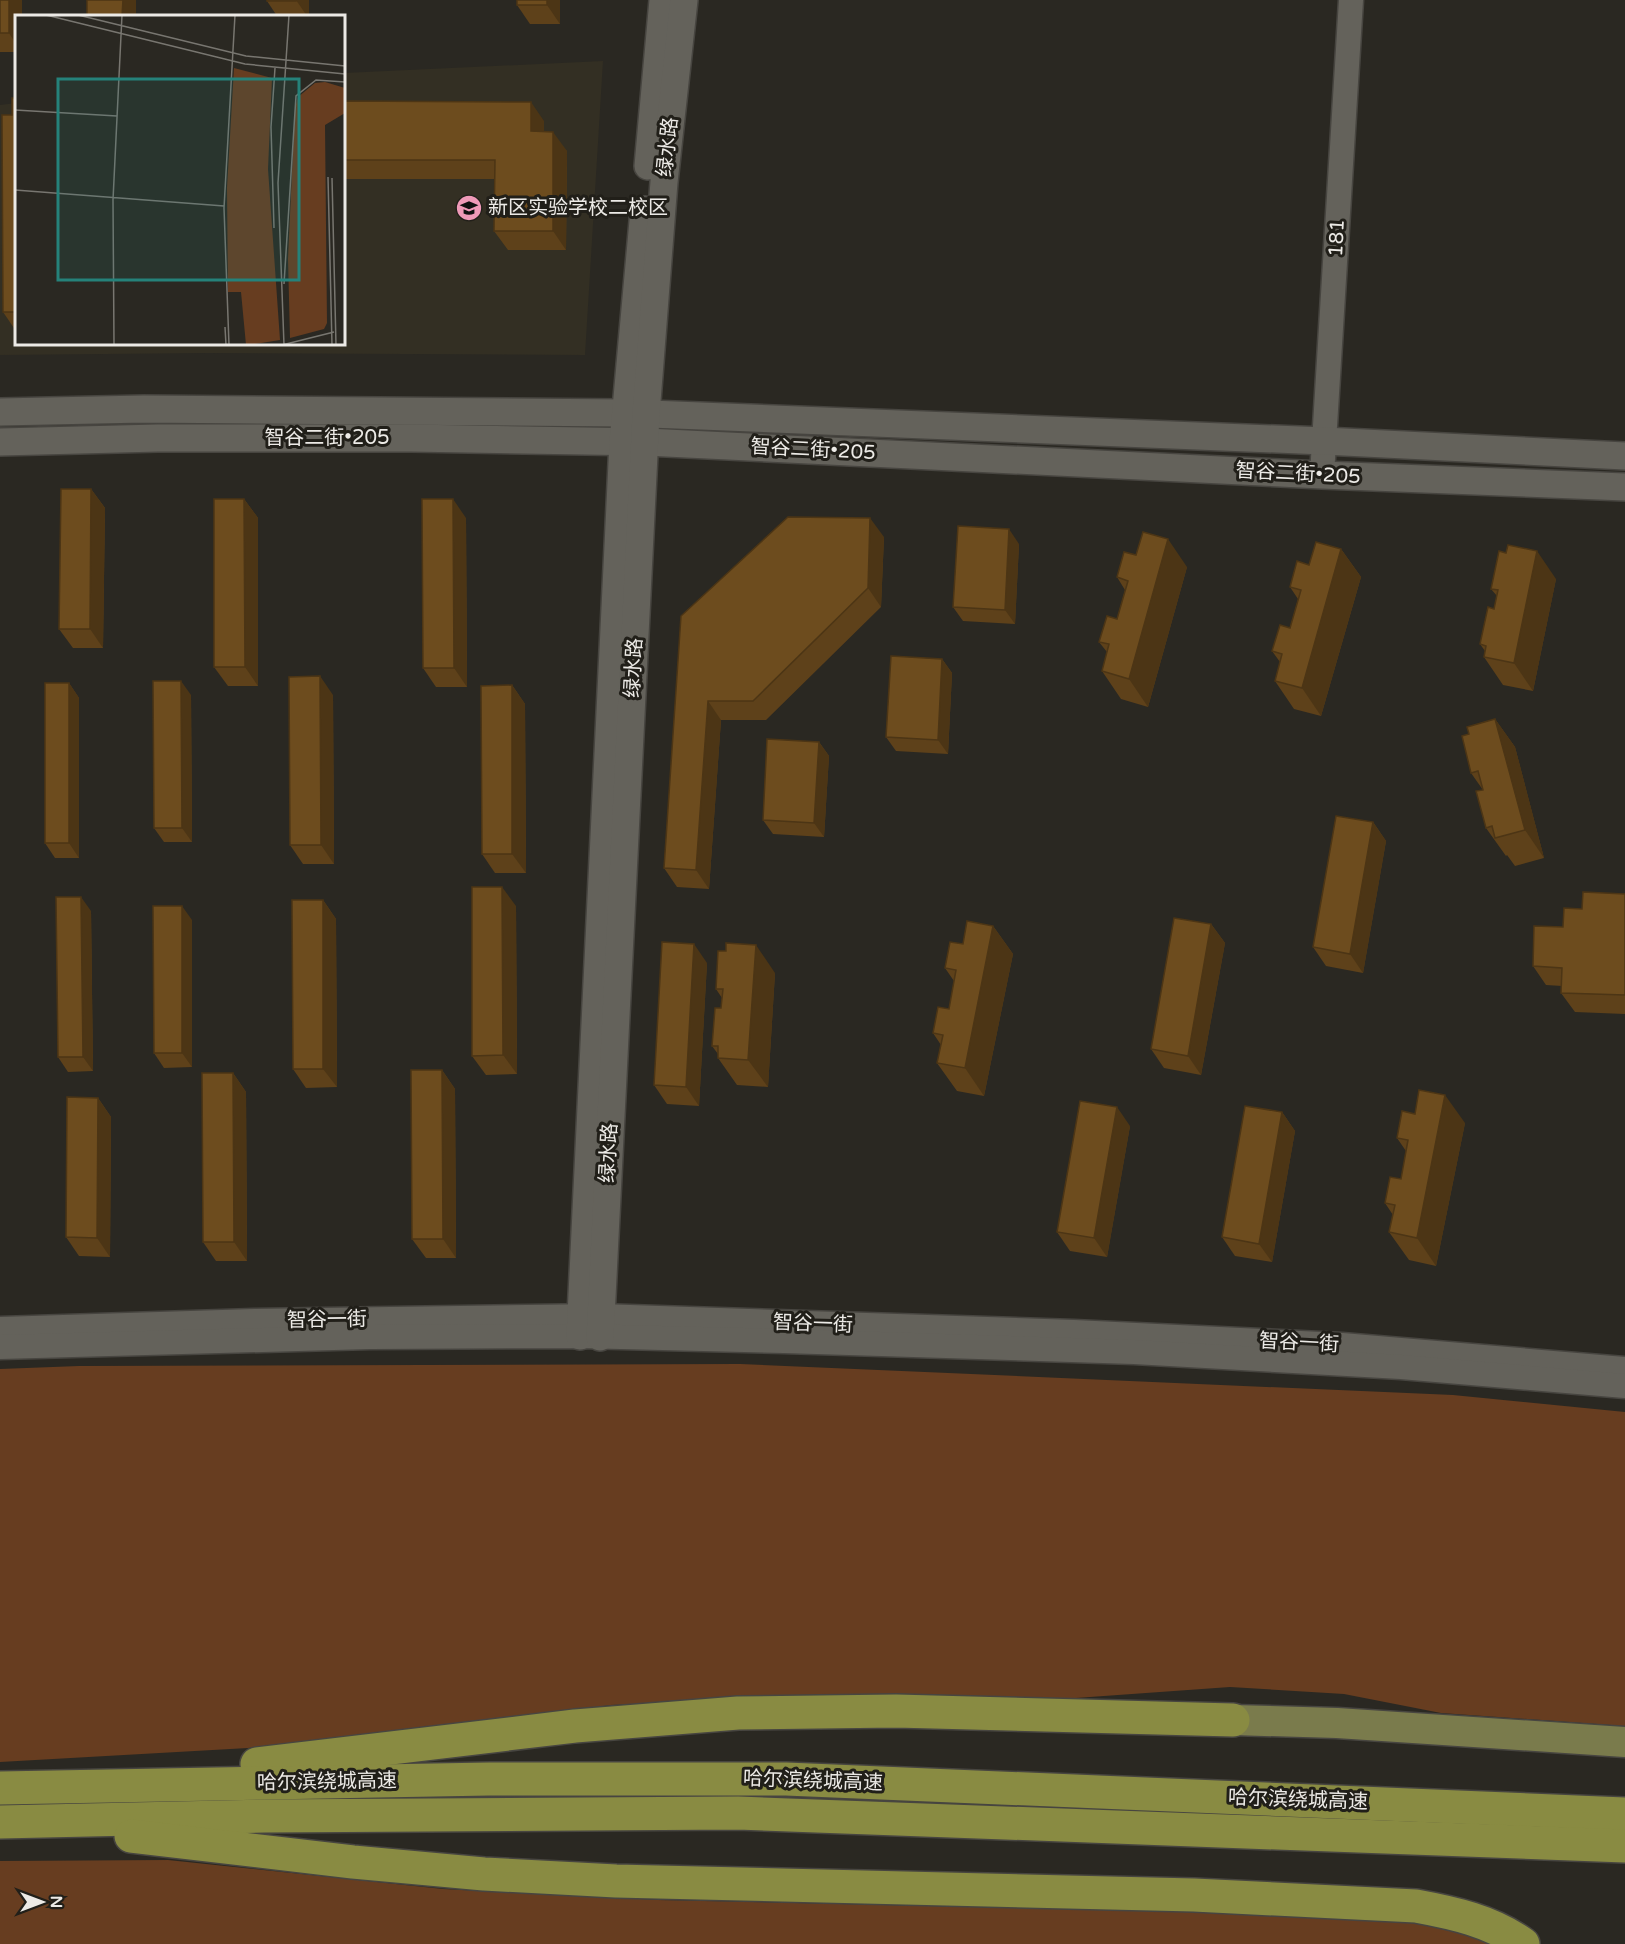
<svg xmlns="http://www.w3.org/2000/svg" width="1625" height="1944" font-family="'Varela Round','Noto Sans SC',sans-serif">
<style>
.built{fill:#332f23}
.green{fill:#673d20}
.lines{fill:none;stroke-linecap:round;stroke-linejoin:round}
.tertiary-casing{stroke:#474540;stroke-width:27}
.secondary-casing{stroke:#474540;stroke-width:30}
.primary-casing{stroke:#474540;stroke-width:33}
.motorway-casing{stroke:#474540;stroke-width:36}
.tertiary{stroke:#64625b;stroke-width:24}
.secondary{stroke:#64625b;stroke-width:27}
.primary{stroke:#7a7b4c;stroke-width:30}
.motorway{stroke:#898b42;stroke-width:33}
.wall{fill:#5e411a}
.shaded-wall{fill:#4c3515}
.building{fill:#6d4c1e;stroke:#4c3515;stroke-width:1.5}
.labels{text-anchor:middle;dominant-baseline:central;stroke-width:6;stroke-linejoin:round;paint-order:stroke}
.street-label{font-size:20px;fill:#eceae6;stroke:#211f19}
.poi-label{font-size:20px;fill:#eceae6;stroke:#211f19;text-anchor:start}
.inset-road{fill:none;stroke:#787670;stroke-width:1.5}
.view{fill:#25827a;fill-opacity:0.15;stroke:#25827a;stroke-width:3}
.inset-edge{fill:none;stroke:#eceae6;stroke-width:3}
</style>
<rect width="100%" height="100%" fill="#2a2822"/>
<path class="built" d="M603,61L585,355L208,353L0,355V105L16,103V344H344V73Z"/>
<g class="green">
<path d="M740,1364L1453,1395L1625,1412V1726L1441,1713L1344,1694L1230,1687L1062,1699L894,1694L611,1705L426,1729L248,1748L0,1762V1369L79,1366Z"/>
<path d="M168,1860L443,1889L659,1900L1388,1916L1475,1934L1488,1944H0V1861Z"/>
</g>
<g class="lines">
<g class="tertiary-casing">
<g id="tertiary">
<path d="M1322,475L1351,0"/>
<path d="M0,1329L254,1321L600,1316L1074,1332L1342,1345L1625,1369"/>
<path d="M0,1347L370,1337L580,1336L784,1341L1134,1352L1401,1367L1625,1386"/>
</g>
</g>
<g class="secondary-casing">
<g id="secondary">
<path d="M648,166L663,0"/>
<path d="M0,412L144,409L625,413L1324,441L1625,456"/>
<path d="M0,442L158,438H411L646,442L1322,475L1625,487"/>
<path d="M580,1336L623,442L644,210"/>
<path d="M600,1337L646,414L664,182L684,0"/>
</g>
</g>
<g class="primary-casing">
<path id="primary" d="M1233,1720L1337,1723L1625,1742"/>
</g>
<g class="motorway-casing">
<g id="motorway">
<path d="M257,1764L575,1726L738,1713L896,1711L1233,1720"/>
<path d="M0,1788L489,1779H786L1625,1814"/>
<path d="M0,1822L264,1816L738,1813L1625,1846"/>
<path d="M131,1836L353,1862L484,1874L616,1881L1194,1895L1416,1906C1454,1913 1491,1921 1523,1944"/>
</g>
</g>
<use href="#tertiary" class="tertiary"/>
<use href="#secondary" class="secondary"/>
<use href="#primary" class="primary"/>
<use href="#motorway" class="motorway"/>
</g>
<g class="wall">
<path d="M0,0L16,16V52H0Z"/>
<path d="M309,0V16H277L267,1Z"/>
<path d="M517,0H560V24H530L517,5Z"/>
<path d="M16,98V331L3,312Z"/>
<path d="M344,101L544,121V132L567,151L566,250H508L494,231L495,179H344Z"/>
<path d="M91,489L105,508L103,648H73L59,629Z"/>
<path d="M244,499L258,518V686H228L214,667Z"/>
<path d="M466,518L467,687H436L423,668Z"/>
<path d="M884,537L881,607L766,720H721L709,889L677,887L664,868L681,616Z"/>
<path d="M1019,544L1015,624L963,621L953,607Z"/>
<path d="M1341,549L1361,577L1321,716L1294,709L1275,681L1280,662L1272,651L1290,628L1298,599L1290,587L1309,565Z"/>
<path d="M1187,567L1148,707L1121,699L1102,671L1107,652L1099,642L1117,619L1125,590L1117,577Z"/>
<path d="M1556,579L1533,691L1503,685L1484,657L1485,651L1480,644L1494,609L1497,596L1491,589Z"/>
<path d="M942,659L952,673L948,754L896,751L886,737Z"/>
<path d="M69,683L79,698V858H55L45,843Z"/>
<path d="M512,685L525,704L526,873H495L482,854Z"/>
<path d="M191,695L192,842H164L154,828Z"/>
<path d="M333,695L334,864H303L290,845Z"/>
<path d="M1495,719L1515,747L1544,858L1515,866L1507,855L1506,856L1486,828L1483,790L1471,773L1469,734Z"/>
<path d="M819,742L829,756L824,837L773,834L763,820Z"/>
<path d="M1373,822L1386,841L1363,973L1326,966L1313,947Z"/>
<path d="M1625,894V1014L1575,1012L1561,993L1562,986L1546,985L1533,966L1563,927L1582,909Z"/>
<path d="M323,900L336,919L337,1087L306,1088L293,1069Z"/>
<path d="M516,906L517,1074L486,1075L472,1056Z"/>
<path d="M91,911L93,1071L68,1072L58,1057Z"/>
<path d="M192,920V1067L164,1068L154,1053Z"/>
<path d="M1211,924L1225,943L1201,1075L1164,1068L1151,1049Z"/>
<path d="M993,926L1013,954L984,1096L957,1091L937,1063L941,1045L933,1033L949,1009L954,981L945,968L963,944Z"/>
<path d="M707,963L699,1106L667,1104L654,1085Z"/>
<path d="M775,973L768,1087L737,1085L718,1058V1054L712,1046L721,1008L722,998L716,989Z"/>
<path d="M442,1070L455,1089L456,1258H426L412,1239Z"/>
<path d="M233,1073L246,1092L247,1261H216L203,1242Z"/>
<path d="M98,1098L111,1117L110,1257L79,1256L66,1237Z"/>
<path d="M1282,1112L1295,1131L1272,1262L1235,1256L1222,1237Z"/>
<path d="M1465,1123L1436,1266L1409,1260L1389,1232L1393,1215L1385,1203L1401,1179L1406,1151L1397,1138Z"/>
<path d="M1130,1126L1107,1257L1070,1251L1057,1232Z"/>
</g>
<g class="shaded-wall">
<path d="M9,0H22V16H16V44L9,33Z"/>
<path d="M123,0H136V16H122Z"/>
<path d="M296,0H309V16H307Z"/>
<path d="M547,0H560V24L547,5Z"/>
<path d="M531,102L544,121V150L531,131Z"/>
<path d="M553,132L567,151L566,250L553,231Z"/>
<path d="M91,489L105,508L103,648L90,629Z"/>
<path d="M244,499L258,518V686L245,667Z"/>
<path d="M453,499L466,518L467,687L454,668Z"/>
<path d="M870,518L884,537L881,607L868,588Z"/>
<path d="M1009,529L1019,544L1015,624L1005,610Z"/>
<path d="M1168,539L1187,567L1148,707L1129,679Z"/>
<path d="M1341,549L1361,577L1321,716L1302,688Z"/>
<path d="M1537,551L1556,579L1533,691L1514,663Z"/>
<path d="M942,659L952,673L948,754L938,740Z"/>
<path d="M320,676L333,695L334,864L321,845Z"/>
<path d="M181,681L191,695L192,842L182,828Z"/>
<path d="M69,683L79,698V858L69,843Z"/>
<path d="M512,685L525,704L526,873L512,854Z"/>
<path d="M708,701L721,720L709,889L696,870Z"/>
<path d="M1495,719L1515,747L1544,858L1525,830Z"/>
<path d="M819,742L829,756L824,837L814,823Z"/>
<path d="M1373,822L1386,841L1363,973L1350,954Z"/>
<path d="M502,887L516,906L517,1074L503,1055Z"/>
<path d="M81,897L91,911L93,1071L83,1057Z"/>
<path d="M323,900L336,919L337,1087L323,1069Z"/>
<path d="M182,906L192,920V1067L182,1053Z"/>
<path d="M1211,924L1225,943L1201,1075L1188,1056Z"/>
<path d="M993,926L1013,954L984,1096L965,1068Z"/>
<path d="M694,944L707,963L699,1106L686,1087Z"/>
<path d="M756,945L775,973L768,1087L748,1060Z"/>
<path d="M442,1070L455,1089L456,1258L443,1239Z"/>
<path d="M233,1073L246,1092L247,1261L234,1242Z"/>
<path d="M1445,1095L1465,1123L1436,1266L1417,1238Z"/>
<path d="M98,1098L111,1117L110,1257L97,1238Z"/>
<path d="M1117,1107L1130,1126L1107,1257L1094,1238Z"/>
<path d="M1282,1112L1295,1131L1272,1262L1259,1244Z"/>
</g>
<g class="building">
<rect x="0" y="0" width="9" height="33"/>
<path d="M87,0H123L122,16H87Z"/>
<rect x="267" y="0" width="29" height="1"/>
<rect x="517" y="0" width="30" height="5"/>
<path d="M12,98H16V312H3L2,115H12Z"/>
<path d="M344,101L531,102V131L553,132V231H494L495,160H344Z"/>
<path d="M61,489H91L90,629H59Z"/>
<path d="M214,499H244L245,667H214Z"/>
<path d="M422,499H453L454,668H423Z"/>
<path d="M788,517L870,518L868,588L753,701H708L696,870L664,868L681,616Z"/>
<path d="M958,526L1009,529L1005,610L953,607Z"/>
<path d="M1143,532L1168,539L1129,679L1102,671L1109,644L1099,642L1107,616L1117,619L1128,581L1117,577L1124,552L1136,555Z"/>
<path d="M1316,542L1341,549L1302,688L1275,681L1282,654L1272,651L1280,625L1290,628L1301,590L1290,587L1297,561L1309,565Z"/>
<path d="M1508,545L1537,551L1514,663L1484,657L1486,646L1480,644L1488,607L1494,609L1498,590L1491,589L1499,551L1506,553Z"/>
<path d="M891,656L942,659L938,740L886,737Z"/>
<path d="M320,676L321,845H290L289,677Z"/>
<path d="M153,681H181L182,828H154Z"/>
<rect x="45" y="683" width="24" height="160"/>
<path d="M512,685V854H482L481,686Z"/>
<path d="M1495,719L1525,830L1495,838L1492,826L1486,828L1476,791L1483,790L1478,771L1471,773L1462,736L1469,734L1467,727Z"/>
<path d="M767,739L819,742L814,823L763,820Z"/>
<path d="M1336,816L1373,822L1350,954L1313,947Z"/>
<path d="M472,887H502L503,1055L472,1056Z"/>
<path d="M1583,892L1625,894V995L1561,993L1562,968L1533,966L1534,926L1563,927L1564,908L1582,909Z"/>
<path d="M56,897H81L83,1057H58Z"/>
<path d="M292,900H323V1069H293Z"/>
<path d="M153,906H182V1053H154Z"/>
<path d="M1174,918L1211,924L1188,1056L1151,1049Z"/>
<path d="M967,921L993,926L965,1068L937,1063L943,1035L933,1033L938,1007L949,1009L956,970L945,968L950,942L963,944Z"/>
<path d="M662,942L694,944L686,1087L654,1085Z"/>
<path d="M726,943L756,945L748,1060L718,1058V1046H712L715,1008H721L723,989H716L718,951H726Z"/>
<path d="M411,1070H442L443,1239H412Z"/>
<path d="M202,1073H233L234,1242H203Z"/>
<path d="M1419,1090L1445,1095L1417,1238L1389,1232L1395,1205L1385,1203L1390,1177L1401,1179L1408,1140L1397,1138L1402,1111L1415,1114Z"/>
<path d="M67,1097L98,1098L97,1238L66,1237Z"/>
<path d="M1080,1101L1117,1107L1094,1238L1057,1232Z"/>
<path d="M1245,1106L1282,1112L1259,1244L1222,1237Z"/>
</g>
<defs>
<g id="school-disc" transform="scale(1.35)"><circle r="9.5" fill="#ef9ab8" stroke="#211f19"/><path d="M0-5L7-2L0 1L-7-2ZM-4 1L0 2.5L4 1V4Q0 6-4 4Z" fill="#111"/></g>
</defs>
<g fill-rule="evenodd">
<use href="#school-disc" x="469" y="208"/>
</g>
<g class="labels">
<g class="street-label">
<text transform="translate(668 147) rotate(-84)">绿水路</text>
<text transform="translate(1337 238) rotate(-87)">181</text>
<text x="327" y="438">智谷二街•205</text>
<text transform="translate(813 450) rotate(3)">智谷二街•205</text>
<text transform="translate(1298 474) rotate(3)">智谷二街•205</text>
<text transform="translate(634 668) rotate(-87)">绿水路</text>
<text transform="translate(609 1153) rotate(-87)">绿水路</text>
<text transform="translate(327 1320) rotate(-1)">智谷一街</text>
<text transform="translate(813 1324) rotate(2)">智谷一街</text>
<text transform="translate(1299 1343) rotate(3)">智谷一街</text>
<text transform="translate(813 1781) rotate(2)">哈尔滨绕城高速</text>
<text transform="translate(327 1782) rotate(-1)">哈尔滨绕城高速</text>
<text transform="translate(1298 1800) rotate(2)">哈尔滨绕城高速</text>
</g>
<g class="poi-label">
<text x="488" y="208">新区实验学校二校区</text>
</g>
</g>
<g transform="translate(15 15)">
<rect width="330" height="330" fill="#2a2822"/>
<path d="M219,53L257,63L253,154L265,325L240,329L231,330L226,277H213L212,173ZM310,67L330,73V98L310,110L312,308L309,314L275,323L273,244L280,93L283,82L300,68Z" fill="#673d20"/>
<path class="inset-road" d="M31,0L230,49L330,59M63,0L231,41L330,51M0,95L102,101M256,112L260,53M256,112L259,213M313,162L317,330M317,163L321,330M0,175L209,191M269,269L281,81L301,65L330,67M210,312L211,330M99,330L98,185L107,0M214,330L209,193L220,0M267,330L319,317M269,330L263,168L274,0"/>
<path class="view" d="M43,64H284V265H43Z"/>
<rect width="330" height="330" class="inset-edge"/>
</g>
<g transform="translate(42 1902) rotate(90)" stroke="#211f19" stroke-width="4.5" paint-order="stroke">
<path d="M0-4.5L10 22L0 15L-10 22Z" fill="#eceae6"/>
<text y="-9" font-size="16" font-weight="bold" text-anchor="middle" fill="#eceae6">N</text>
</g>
</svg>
